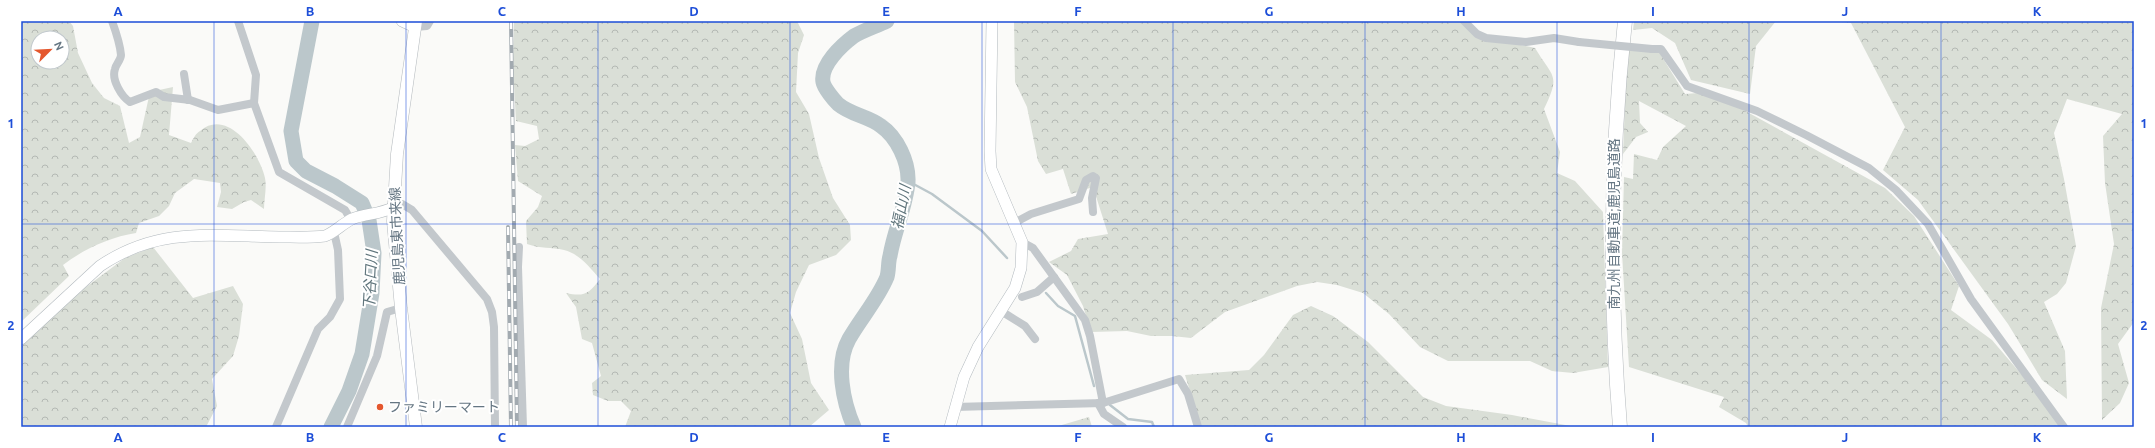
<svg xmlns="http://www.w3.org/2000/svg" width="2155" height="448" font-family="Ubuntu,'Noto Sans JP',sans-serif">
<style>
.forest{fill:url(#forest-crowns);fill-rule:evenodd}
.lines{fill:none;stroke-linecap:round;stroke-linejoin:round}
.stream{stroke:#bbc7cb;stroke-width:2.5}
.river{stroke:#bbc7cb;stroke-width:15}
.secondary-casing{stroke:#b3babf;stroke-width:12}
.primary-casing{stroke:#b5babe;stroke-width:13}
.highway-casing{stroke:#b4b9bd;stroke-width:15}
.street{stroke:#c3c8cc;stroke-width:8}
.secondary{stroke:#fff;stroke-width:11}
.primary{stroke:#fff;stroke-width:12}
.highway{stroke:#fff;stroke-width:14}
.rail-casing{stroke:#a2aab0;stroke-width:4}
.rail{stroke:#fff;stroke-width:2.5;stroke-dasharray:8;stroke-linecap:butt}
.street-bridge{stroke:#c3c8cc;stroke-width:8}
.grid{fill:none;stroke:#1d4ed8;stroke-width:1;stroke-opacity:0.55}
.poi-dot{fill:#e4572e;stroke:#fff;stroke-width:1.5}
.labels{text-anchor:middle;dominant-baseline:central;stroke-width:4;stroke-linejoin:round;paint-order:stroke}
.street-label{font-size:14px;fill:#657683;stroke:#fff}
.poi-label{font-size:14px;fill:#657683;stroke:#fff;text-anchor:start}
.water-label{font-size:15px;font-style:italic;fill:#60757c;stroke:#fff}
.neatline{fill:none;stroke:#1d4ed8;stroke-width:1.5}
.grid-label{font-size:13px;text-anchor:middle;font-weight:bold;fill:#1d4ed8}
</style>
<defs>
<pattern id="forest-crowns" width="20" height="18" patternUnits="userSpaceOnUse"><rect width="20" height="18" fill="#dadfd7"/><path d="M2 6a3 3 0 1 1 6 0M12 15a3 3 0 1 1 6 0" fill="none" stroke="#b4b9b4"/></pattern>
</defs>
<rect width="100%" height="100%" fill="#fafaf8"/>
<g class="forest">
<path d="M21,21H69L73,26L78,53L92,83L104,98L120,106L129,143L140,137L150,92L173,87L169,135L191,143C193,139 196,133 200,131C228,107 260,154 265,178C267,187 264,200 264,209L251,200L244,202L232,209L217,207L221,192L220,183L194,179L175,193L169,206L159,216L139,223L136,233C110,237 84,249 63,265L69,276L21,322ZM38,38H62V62H38Z"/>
<path d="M514,21H797L804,35L798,53L796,92L809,114L819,158L833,198L850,225L851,240L836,255L809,265L796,292L790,313L802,339L811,383L829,410L809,427H625L631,411L621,401H608L593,395L592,383L601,376L592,343L582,339L576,307L566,293C584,297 589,294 600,279C590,268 580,254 564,250C551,247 541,249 527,244L526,221L538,207L542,196L518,181L515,145L525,146L539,139L537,126L516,121L513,69Z"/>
<path d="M1014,21H1464C1481,39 1511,43 1535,48C1553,78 1561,74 1544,109L1560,152L1557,173L1575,181L1603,212L1608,367L1573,373L1552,371L1530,361H1448L1420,347L1389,314L1363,293L1337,285L1317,282L1297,286L1225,312L1191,338L1172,336H1151L1127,331L1091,332L1083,306L1067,275L1049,262L1071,251L1078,239L1108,234L1093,187L1071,194L1063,169L1046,174L1038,161L1027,107L1015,82Z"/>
<path d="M1634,21H1776L1756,46L1750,94L1691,80L1675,43L1652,28L1633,30Z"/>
<path d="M1832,21H2134V322L2118,344L2129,383L2120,403L2102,420L2101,308L2114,244L2105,183L2103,136L2122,114L2067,99L2054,133L2064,179L2076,246L2066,283L2057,294L2044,302L2065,351L2067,399L2042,380L2008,324L1918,200L1883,170L1905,127L1851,23Z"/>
<path d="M1627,50L1659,52L1685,94L1698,93L1720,97L1885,188L1914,216L1959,286L1951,310L1992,340L2050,408L2062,427H1748L1746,423L1719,407L1724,397L1629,367L1622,253L1624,177L1633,179L1634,154L1657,160L1663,147L1686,126L1639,101L1640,123L1648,132L1636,137L1623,154Z"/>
<path d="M153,247L193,298L233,286L243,304L239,336L233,356L212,379L217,406L206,427H21V345L82,290L125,258Z"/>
<path d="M1311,306L1333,316L1368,342L1423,397L1446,406L1512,415L1576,427H1201L1185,375L1249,370L1264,355L1293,315Z"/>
<path d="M1089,417L1092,427H1055Z"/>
</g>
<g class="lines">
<g class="stream">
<path d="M908,181L932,194L982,231L1007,258"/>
<path d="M1046,293L1058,306L1075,316L1094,386"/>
<path d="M1110,405L1128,419L1152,422L1154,427"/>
</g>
<g class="river">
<path d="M312,21L291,131L296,161L306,171L335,186L362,203L369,220L374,253L372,293L362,354L349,391L331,427"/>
<path d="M854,427C843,402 835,364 849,339C861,318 878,299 887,277C889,270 888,262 890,256C894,231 906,207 908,182C909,162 897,137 881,126C868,116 851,115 838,104C834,100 824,88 823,82C820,65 842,45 854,36C864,30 877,26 887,21"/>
</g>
<g class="secondary-casing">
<g id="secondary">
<path d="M402,21L415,27"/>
<path d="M21,339L100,266C159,226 213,236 279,237C294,237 310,238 325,236C335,232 342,224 352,219C366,213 379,215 394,207"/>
<path d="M950,427L964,377L978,347L1015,288L1021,268L1022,242L991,169L990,151L992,21"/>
</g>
</g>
<g class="primary-casing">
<path id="primary" d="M416,21L397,154L393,221L401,308L416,427"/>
</g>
<g class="highway-casing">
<path id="highway" d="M1620,427C1609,290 1610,158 1625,21"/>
</g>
<g class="street">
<path d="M112,21C116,32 120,43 121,55C121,60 116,64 115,69C111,80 122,97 130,102L156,92L164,97L190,100L218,110L254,103"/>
<path d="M238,21L256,75L254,103L279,172L345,210L351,220"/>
<path d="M1464,21L1477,34L1486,38L1526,42L1554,38L1579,42"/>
<path d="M415,27L427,26L430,21"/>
<path d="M1652,49H1661L1687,86L1757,111L1806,135L1869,168L1896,190L1928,224L1971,299L2064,427"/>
<path d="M184,74L188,100"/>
<path d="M394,207L402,204L412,210L487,299L492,312L494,327L495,427"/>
<path d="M1014,223L1031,214L1079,199L1086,180L1093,176L1096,178L1092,198L1093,212"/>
<path d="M1022,242L1033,248L1085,320L1090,336L1103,403"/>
<path d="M519,247L518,267L523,427"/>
<path d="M1022,297L1037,292L1054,277"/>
<path d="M1001,311L1025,326L1035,339"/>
<path d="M1098,403L1104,414L1123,427"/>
<path d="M955,407L1103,403L1179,379L1188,394L1198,427"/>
<path d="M276,427L318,329L330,317L340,299L338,250L334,232"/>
<path d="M347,427L377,356L387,312L401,308"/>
</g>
<use href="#secondary" class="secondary"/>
<use href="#primary" class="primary"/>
<use href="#highway" class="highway"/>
<g class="rail-casing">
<g id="rail">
<path d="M511,21L517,427"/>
<path d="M508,227L511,427"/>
</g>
</g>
<use href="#rail" class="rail"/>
<path class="street-bridge" d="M1579,42L1652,49"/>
</g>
<path class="grid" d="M214,21V427M406,21V427M598,21V427M790,21V427M982,21V427M1173,21V427M1365,21V427M1557,21V427M1749,21V427M1941,21V427M21,224H2134"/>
<circle class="poi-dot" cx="380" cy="407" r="4"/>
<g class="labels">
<g class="street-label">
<text transform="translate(1614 224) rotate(-90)">南九州自動車道;鹿児島道路</text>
<text transform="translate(397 236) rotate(-93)">鹿児島東市来線</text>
</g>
<g class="poi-label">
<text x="388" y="407">ファミリーマート</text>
</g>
<g class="water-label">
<text transform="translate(901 207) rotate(-79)">福山川</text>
<text transform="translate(370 280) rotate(-87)">下谷口川</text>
</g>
</g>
<rect width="2155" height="448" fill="none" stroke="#ffffff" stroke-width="44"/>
<g transform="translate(50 50) rotate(66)"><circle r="19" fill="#ffffff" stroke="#c1c8cd"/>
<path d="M0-3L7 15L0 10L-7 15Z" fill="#e4572e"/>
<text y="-6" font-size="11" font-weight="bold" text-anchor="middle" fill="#657683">N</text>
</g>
<rect x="22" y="22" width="2111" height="404" class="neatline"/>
<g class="grid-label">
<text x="118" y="16">A</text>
<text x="310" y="16">B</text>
<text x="502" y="16">C</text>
<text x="694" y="16">D</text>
<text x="886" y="16">E</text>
<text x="1078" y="16">F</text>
<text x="1269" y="16">G</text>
<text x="1461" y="16">H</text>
<text x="1653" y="16">I</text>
<text x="1845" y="16">J</text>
<text x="2037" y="16">K</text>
<text x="11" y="128">1</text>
<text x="2144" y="128">1</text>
<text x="11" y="330">2</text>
<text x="2144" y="330">2</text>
<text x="118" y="442">A</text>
<text x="310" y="442">B</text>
<text x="502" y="442">C</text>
<text x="694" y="442">D</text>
<text x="886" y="442">E</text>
<text x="1078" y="442">F</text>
<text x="1269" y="442">G</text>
<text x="1461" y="442">H</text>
<text x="1653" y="442">I</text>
<text x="1845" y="442">J</text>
<text x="2037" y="442">K</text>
</g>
</svg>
